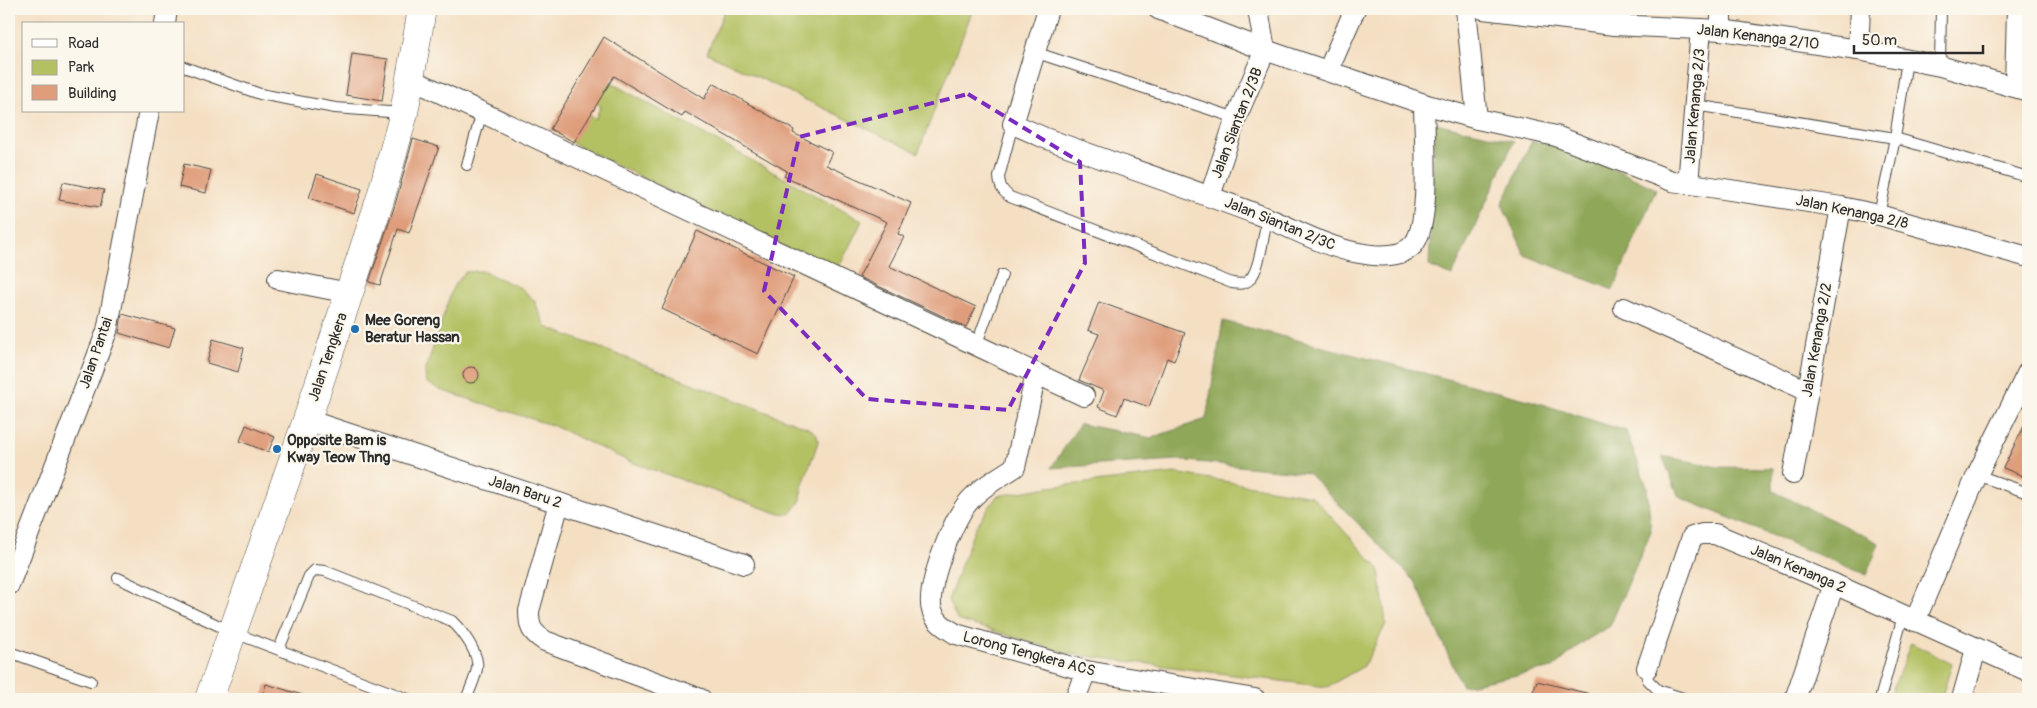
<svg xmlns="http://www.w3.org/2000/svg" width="2037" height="708" font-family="Pangolin,sans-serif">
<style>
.green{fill:#b4c163;stroke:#707647}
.forest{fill:#8fa759;stroke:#5d6942}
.building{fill:#df9d7c}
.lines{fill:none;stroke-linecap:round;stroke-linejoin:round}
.service-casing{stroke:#494642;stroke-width:12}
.minor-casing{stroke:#494642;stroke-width:22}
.secondary-casing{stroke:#494642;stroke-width:29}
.service{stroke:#fff;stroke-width:10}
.minor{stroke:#fff;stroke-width:20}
.secondary{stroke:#fff;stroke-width:28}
.marked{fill:none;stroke:#7b2cbf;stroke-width:4;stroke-dasharray:10 6;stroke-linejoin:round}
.poi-dot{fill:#1f6fb2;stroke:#fbf7ec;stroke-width:2}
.labels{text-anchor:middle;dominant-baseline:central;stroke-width:4.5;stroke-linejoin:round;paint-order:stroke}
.street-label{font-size:15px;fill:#2b2b2b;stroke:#fbf7ec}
.poi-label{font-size:15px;font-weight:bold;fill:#2b2b2b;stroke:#fbf7ec;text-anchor:start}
</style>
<rect width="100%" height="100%" fill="#fbf7ec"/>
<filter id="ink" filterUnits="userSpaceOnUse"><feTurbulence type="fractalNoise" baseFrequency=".02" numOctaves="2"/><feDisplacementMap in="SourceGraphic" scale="10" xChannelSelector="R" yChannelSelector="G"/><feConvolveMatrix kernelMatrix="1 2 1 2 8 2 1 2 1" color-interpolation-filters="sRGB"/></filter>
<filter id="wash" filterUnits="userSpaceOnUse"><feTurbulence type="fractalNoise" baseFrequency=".0096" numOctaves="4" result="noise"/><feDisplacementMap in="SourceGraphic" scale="20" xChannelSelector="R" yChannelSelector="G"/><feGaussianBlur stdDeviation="1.12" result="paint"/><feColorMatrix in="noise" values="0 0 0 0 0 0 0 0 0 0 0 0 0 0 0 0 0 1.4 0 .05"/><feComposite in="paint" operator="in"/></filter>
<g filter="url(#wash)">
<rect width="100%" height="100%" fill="#f4dfc3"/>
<g class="green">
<path d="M725,9H973L918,153L707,53Z"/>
<path d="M604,79L862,221L836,273L570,142L585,114L595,119L601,106L591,100Z"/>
<path d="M482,271L521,288L534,300L546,327L808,428L817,434L818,442L802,487L801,500L791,514L777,513L628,461L554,426L440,390L426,382L425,372L453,287L465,272Z"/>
<path d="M1175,473L1312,496L1379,569L1386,624L1364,666L1327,687L1071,654L957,620L948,600L975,528L997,496L1049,487Z"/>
<path d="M1911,643L1952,664L1941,699H1889Z"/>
</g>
<g class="forest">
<path d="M1435,123L1514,141L1452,276L1429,266Z"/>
<path d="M1532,141L1565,145L1656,189L1613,290L1525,255L1502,204Z"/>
<path d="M1223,321L1529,400L1626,431L1647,487L1651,531L1610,626L1582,643L1553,668L1462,686L1415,581L1308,473L1177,460L1051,468L1080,424L1151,438L1206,419Z"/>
<path d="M1662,456L1718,467L1773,468V491L1879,543L1867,575L1679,497Z"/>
</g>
<g id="blocks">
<g class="building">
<path d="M604,37L704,99L713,83L794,130L793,133L832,152L826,165L911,203L898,234L904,237L889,266L976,307L966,327L859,277L887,222L784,176L787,171L685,112L682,117L614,76L574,142L550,129Z"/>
<path d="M352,54L388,59L382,101L346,95Z"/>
<path d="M413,139L439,147L409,233L398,229L380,285L369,282L395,205Z"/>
<path d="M184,164L211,170L206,193L179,187Z"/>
<path d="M317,174L362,189L354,213L309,198Z"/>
<path d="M63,182L104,190L100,207L59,200Z"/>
<path d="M697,231L794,277L758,354L662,309Z"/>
<path d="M1099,302L1185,333L1174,361L1167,358L1149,407L1124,398L1117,415L1098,407L1104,391L1079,380L1099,334L1088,330Z"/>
<path d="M122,314L175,328L169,348L119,333Z"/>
<path d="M213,339L244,348L238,372L207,363Z"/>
<circle cx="471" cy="375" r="8"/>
<path d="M2028,418V478L2003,468Z"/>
<path d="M246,425L275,437L268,452L240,441Z"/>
<path d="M1537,681L1590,694V699H1530Z"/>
<path d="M266,684L306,696V699H262Z"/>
</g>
</g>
</g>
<g filter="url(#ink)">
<use href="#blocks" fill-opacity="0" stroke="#494642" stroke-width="1"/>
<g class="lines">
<g class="service-casing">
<g id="service">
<path d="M1613,9L1614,25"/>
<path d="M1034,52L1236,118"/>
<path d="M1940,66L1941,9"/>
<path d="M184,67L260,94L335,108L402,113"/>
<path d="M1695,105L1895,138L2028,177"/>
<path d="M1013,124L999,177C1000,187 1002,191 1010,197L1232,283C1238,284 1245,285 1250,279C1260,270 1264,232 1267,218"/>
<path d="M467,165L482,112"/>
<path d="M1879,215L1895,138L1907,60"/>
<path d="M976,346L1002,275"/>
<path d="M1977,475L2028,493"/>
<path d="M118,578L232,632L408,699"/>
<path d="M279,649L309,576L315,570L325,571L452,621C463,632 480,654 477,669C475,679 470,690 466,699"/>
<path d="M9,652L91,681"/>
<path d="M1647,668L1648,680L1658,690L1686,699"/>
<path d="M1880,699L1903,616"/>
</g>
</g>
<g class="minor-casing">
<g id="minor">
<path d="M1048,9L1013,124L1045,138C1116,164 1188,188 1259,215C1292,227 1324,247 1359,253C1375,256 1400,259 1413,245C1432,224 1424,135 1424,104"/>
<path d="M1158,9L1265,50L1424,104L1477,119L1556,136L1672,181L1841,207L1879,215L2028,257"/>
<path d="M1466,9L1477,119"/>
<path d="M1483,9L1614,25L1721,30L1858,50L1940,66L2028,91"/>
<path d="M1721,9V30"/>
<path d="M165,24L167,9"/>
<path d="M1858,50L1860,9"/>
<path d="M1328,71L1355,9"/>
<path d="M411,79L1084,396"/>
<path d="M2015,87L2017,9"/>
<path d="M1688,184L1701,29"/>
<path d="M1210,196L1236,118L1265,50L1258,9"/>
<path d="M278,279L349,293"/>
<path d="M1624,308L1808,391"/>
<path d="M1036,374L1015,467C998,478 978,489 966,505C952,523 925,589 932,610C935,622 946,628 956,634L1086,671L1255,699"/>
<path d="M307,420L744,564"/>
<path d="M1793,474L1841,207"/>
<path d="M559,503L529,611C529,627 531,632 545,641L701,699"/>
<path d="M9,585L107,331L149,111"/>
<path d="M1915,621L1977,475L2028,372"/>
<path d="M1647,668L1692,537L1702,534H1715L1834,584L2028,671"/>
<path d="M1075,699L1086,671"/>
<path d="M1795,699L1834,584"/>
<path d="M1962,699L1976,649"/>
</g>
</g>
<g class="secondary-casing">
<path id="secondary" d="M209,699L307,420L380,200L404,113L422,9"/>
</g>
<use href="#service" class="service"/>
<use href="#minor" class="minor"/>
<use href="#secondary" class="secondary"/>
</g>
</g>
<path class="marked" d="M968,94L1080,162L1085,263L1008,410L867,399L764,291L799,137Z"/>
<g class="poi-dot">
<circle cx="355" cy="329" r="5"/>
<circle cx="277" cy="449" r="5"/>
</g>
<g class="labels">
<g class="street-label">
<text transform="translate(1758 37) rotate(7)">Jalan Kenanga 2/10</text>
<text transform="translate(1695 106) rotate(-85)">Jalan Kenanga 2/3</text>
<text transform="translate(1237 123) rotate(-69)">Jalan Siantan 2/3B</text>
<text transform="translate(1852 212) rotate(12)">Jalan Kenanga 2/8</text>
<text transform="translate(1280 224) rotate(22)">Jalan Siantan 2/3C</text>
<text transform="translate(1817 340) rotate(-80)">Jalan Kenanga 2/2</text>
<text transform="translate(96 353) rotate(-71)">Jalan Pantai</text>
<text transform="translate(328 357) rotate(-71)">Jalan Tengkera</text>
<text transform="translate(525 492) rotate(18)">Jalan Baru 2</text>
<text transform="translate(1798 569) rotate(23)">Jalan Kenanga 2</text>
<text transform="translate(1029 654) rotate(15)">Lorong Tengkera ACS</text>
</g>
<g class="poi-label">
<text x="365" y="320">Mee Goreng<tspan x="365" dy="17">Beratur Hassan</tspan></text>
<text x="287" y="440">Opposite Bam is<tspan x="287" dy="17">Kway Teow Thng</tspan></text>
</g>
</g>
<rect width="2037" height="708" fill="none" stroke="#fbf7ec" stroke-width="30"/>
<rect x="22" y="22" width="162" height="90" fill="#fbf7ec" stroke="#a8a59f"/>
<rect x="32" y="39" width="25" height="8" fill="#ffffff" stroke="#a8a59f"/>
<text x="68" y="48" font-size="15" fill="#2b2b2b">Road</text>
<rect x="32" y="60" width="25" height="15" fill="#b4c163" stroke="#a8a59f"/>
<text x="68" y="72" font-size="15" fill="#2b2b2b">Park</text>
<rect x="32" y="85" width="25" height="15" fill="#df9d7c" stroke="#a8a59f"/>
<text x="68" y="98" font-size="15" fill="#2b2b2b">Building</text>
<path d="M1854 45v8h129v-8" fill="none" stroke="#2b2b2b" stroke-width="2.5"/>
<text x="1862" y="45" font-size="15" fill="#2b2b2b" stroke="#fbf7ec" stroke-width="4" paint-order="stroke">50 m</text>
</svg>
